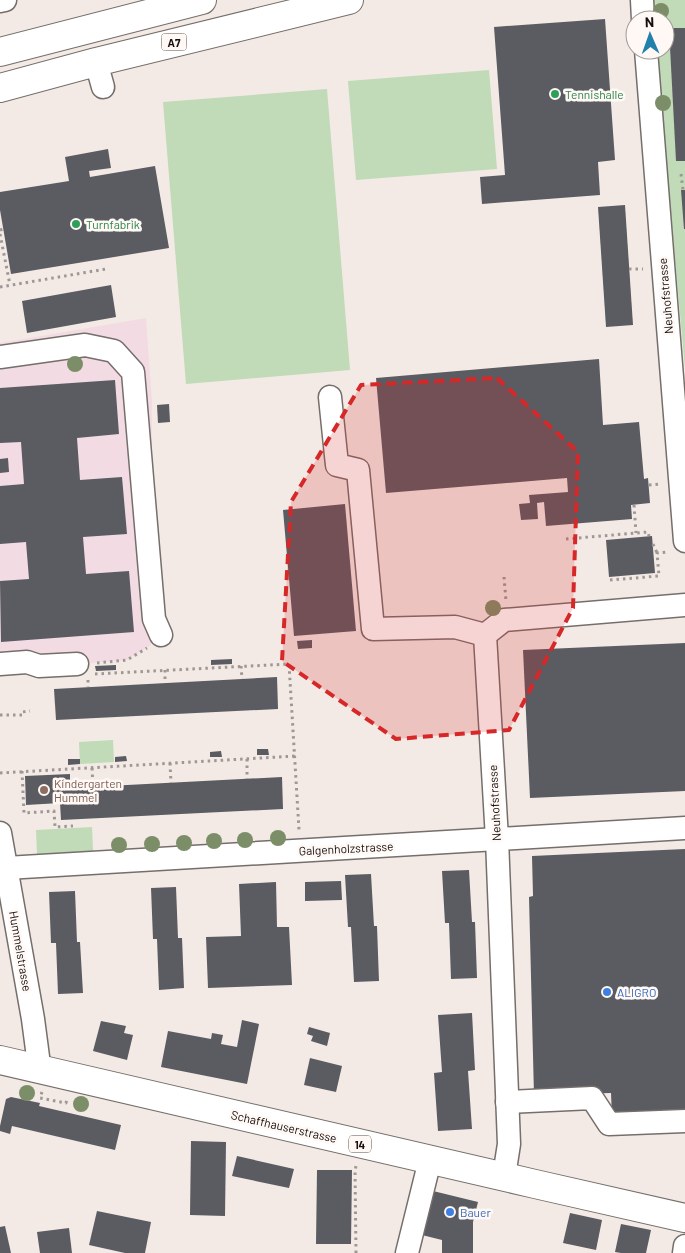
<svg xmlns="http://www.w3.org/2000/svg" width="685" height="1253" font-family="Barlow,sans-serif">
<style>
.industrial{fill:#f3dbe4}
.green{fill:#c1dab8}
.building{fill:#5b5b62}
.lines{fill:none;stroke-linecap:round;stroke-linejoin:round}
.minor-casing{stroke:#756e6a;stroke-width:25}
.major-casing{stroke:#756e6a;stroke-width:30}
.highway-casing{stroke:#756e6a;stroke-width:30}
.path{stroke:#9e9794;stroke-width:3;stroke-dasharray:2.5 4;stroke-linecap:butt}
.minor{stroke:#fff;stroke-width:22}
.major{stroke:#fff;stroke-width:28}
.highway{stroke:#fff;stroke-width:28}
.tree{fill:#7c8e68}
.marked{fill:#d62828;fill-opacity:0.2;stroke:#d62828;stroke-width:4;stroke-dasharray:10 6;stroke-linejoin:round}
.leisure-dot{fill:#2e9e5b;stroke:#fff8f4;stroke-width:2}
.education-dot{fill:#8d6e63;stroke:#fff8f4;stroke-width:2}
.shop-dot{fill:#3f7fe0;stroke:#fff8f4;stroke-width:2}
.labels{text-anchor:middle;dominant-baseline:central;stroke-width:5;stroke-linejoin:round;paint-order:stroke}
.shield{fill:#fff8f4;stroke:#595553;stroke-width:1}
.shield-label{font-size:11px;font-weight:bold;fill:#120f0e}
.leisure-label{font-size:12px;fill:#27864d;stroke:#fff8f4;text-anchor:start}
.street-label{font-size:12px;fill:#120f0e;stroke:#fff8f4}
.education-label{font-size:12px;fill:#785e54;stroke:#fff8f4;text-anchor:start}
.shop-label{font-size:12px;fill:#366cbe;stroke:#fff8f4;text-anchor:start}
</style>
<rect width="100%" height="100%" fill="#f3eae6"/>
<path class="industrial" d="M146,318L152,401L151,645L127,660L79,664H0V343Z"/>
<g class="green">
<path d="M651,0H685V369L656,50H665V20H653Z"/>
<path d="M489,70L497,169L356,180L348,81Z"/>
<path d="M327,89L350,370L186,384L163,102Z"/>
<path d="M113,740L114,762L80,764L79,742Z"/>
<path d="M92,827L93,851L37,854L36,830Z"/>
</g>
<g class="building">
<path d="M605,19L615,160L598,162L600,195L482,204L480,177L505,175L494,27Z"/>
<path d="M669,28H685V161H676Z"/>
<path d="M108,149L111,168L89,171L90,177L155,166L169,248L11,274L0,210V192L69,181L65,157Z"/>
<path d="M681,190H685V229H684Z"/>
<path d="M625,205L633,325L606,327L598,207Z"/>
<path d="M111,285L116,317L27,333L22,301Z"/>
<path d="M599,359L603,425L639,422L644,479L648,478L650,503L631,505L632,519L546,526L544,502L537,503L538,519L521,520L519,504L530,503L529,495L568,492L567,478L386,493L376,378Z"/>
<path d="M115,380L119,434L77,438L80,480L122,477L127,534L83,537L86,574L129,571L134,632L1,642L0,581L29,579L26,542L0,544V486L24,484L21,442L0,443V388Z"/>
<path d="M169,404L170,422L158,423L157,405Z"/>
<path d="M8,458L9,472L0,473V459Z"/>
<path d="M345,504L356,631L294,636L283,510Z"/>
<path d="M652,536L655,573L609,577L606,540Z"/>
<path d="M312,640V648L298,649L297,641Z"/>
<path d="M685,643V791L530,798L523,650Z"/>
<path d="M232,659V664L211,665V660Z"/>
<path d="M116,665V670L96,671L95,666Z"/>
<path d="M277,677L278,709L56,720L54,689Z"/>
<path d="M257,749H268L269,755H257Z"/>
<path d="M221,751L222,757H210V752Z"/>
<path d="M126,756L127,761L115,762V757Z"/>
<path d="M68,759H80V764L68,765Z"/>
<path d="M70,774V788L282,777L283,809L61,820L60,803L26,805L25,776Z"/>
<path d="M685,849V1115L612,1117L611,1093L534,1095L529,897L533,896L532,856Z"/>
<path d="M469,870L472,922H475L477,978L451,979L449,923H445L442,871Z"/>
<path d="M371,874L374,926H377L379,981L354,982L351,927H348L345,875Z"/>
<path d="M341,881L342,900L305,901V882Z"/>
<path d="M276,882L277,927H289L292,985L208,988L206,937L241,936L239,884Z"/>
<path d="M176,887L178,938H182L184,988L159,990L157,939H153L151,888Z"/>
<path d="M75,891L77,942H80L83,993L58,994L56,943H51L49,892Z"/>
<path d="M472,1013L475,1070L468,1071L472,1129L438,1131L434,1073L442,1072L438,1015Z"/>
<path d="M242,1020L259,1024L247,1084L161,1067L168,1031L211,1039L212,1033L223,1035L221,1044L237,1047Z"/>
<path d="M101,1021L126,1026L124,1033L133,1035L127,1060L93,1051Z"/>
<path d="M309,1027L330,1033L327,1046L311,1041L313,1036L307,1034Z"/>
<path d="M310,1058L342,1066L336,1092L304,1085Z"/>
<path d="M11,1097L40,1103L39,1106L121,1125L115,1150L12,1126L10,1134L0,1131V1126L6,1099Z"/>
<path d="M191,1141L226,1142L225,1216L190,1215Z"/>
<path d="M237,1156L294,1169L289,1188L232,1176Z"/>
<path d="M317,1170H352L351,1244H316Z"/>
<path d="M429,1190L478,1202L473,1222V1253H442V1240L418,1234Z"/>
<path d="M97,1211L151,1222L145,1253H125L89,1245Z"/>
<path d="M570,1213L602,1220L596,1250L563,1243Z"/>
<path d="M621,1224L651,1230L646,1253H621L615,1252Z"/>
<path d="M5,1226L11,1253H0V1227Z"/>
<path d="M69,1228L72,1253H40L37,1232Z"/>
</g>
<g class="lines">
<g class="minor-casing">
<g id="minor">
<path d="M642,0L643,20"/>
<path d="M0,1L5,0"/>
<path d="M646,50L685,541"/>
<path d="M96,62L103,87"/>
<path d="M0,357L85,345L114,351L133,372L154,619L161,635"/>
<path d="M330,397L337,465L358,470L373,629L455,627L485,635"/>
<path d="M0,664L27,662L39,666L77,664"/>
<path d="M0,833L33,1019L38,1057L36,1068"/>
<path d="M6,868L685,828"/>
<path d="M507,1102L592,1098L609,1124L685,1121"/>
<path d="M504,1176L509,1144L497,839L485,635L504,620L685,605"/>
<path d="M407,1253L430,1160"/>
<path d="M684,1253L685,1246"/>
</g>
</g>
<g class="major-casing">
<path id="major" d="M0,1060L535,1184L685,1218"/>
</g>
<g class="highway-casing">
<g id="highway">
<path d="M0,52L202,0"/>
<path d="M0,88L96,62L349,0"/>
</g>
</g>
<g class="path">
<path d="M681,174L683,190"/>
<path d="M0,230L3,229"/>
<path d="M0,234L10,285"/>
<path d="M629,269H643"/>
<path d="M0,287L106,269"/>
<path d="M649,485L661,484"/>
<path d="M634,505L636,533"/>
<path d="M566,539L648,532L649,536"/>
<path d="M653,544L657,553"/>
<path d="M504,577L506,601"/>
<path d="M610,580L659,576L657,553L669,552"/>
<path d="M97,663L127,660L147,648"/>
<path d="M241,666L242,679"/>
<path d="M165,670V683"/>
<path d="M95,674L289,664L299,830"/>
<path d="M88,680V687"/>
<path d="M0,715H22V712L30,711"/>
<path d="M247,759V779"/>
<path d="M170,763L171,783"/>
<path d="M92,768L93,787"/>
<path d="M22,771L24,813L54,811L55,827L73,826"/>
<path d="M0,773L295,756"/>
<path d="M42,1092L40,1098L66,1103L67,1099"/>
<path d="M356,1253L355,1171L356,1166"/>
</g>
<use href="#minor" class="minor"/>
<use href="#major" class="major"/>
<use href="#highway" class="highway"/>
</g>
<g class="tree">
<circle cx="661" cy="11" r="8"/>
<circle cx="663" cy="103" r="8"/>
<circle cx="75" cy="364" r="8"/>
<circle cx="493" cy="608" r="8"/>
<circle cx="278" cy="838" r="8"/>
<circle cx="245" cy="840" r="8"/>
<circle cx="214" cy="841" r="8"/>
<circle cx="184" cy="843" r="8"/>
<circle cx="152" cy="844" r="8"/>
<circle cx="119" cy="845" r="8"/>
<circle cx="27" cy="1093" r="8"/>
<circle cx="81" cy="1104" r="8"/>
</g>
<path class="marked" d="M497,378L578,452L573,608L509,730L396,739L282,661L291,502L361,385Z"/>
<g class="leisure-dot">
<circle cx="555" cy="94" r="5"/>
<circle cx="76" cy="224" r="5"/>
</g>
<circle class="education-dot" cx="44" cy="790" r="5"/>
<g class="shop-dot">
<circle cx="607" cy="992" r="5"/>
<circle cx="450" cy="1212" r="5"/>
</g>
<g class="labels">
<g class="shield">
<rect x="161.5" y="33.5" width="25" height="17" rx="4"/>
<rect x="349" y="1135.5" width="22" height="17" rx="4"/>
</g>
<g class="shield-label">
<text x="174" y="42">A7</text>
<text x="360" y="1144">14</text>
</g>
<g class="leisure-label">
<text x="565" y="94">Tennishalle</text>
<text x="86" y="224">Turnfabrik</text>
</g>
<g class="street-label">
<text transform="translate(665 296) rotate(-95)">Neuhofstrasse</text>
<text transform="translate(494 803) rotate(-93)">Neuhofstrasse</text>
<text transform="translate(346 848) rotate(-3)">Galgenholzstrasse</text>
<text transform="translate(21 951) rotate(80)">Hummelstrasse</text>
<text transform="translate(284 1126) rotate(13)">Schaffhauserstrasse</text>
</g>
<g class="education-label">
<text x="54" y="783">Kindergarten<tspan x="54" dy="14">Hummel</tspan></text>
</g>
<g class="shop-label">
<text x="617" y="992">ALIGRO</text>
<text x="460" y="1212">Bauer</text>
</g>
</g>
<g transform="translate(650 35) rotate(358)"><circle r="24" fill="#fff8f4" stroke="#a09b98"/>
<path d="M0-4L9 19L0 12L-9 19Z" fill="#2181ac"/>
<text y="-8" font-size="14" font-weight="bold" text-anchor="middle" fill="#120f0e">N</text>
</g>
</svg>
